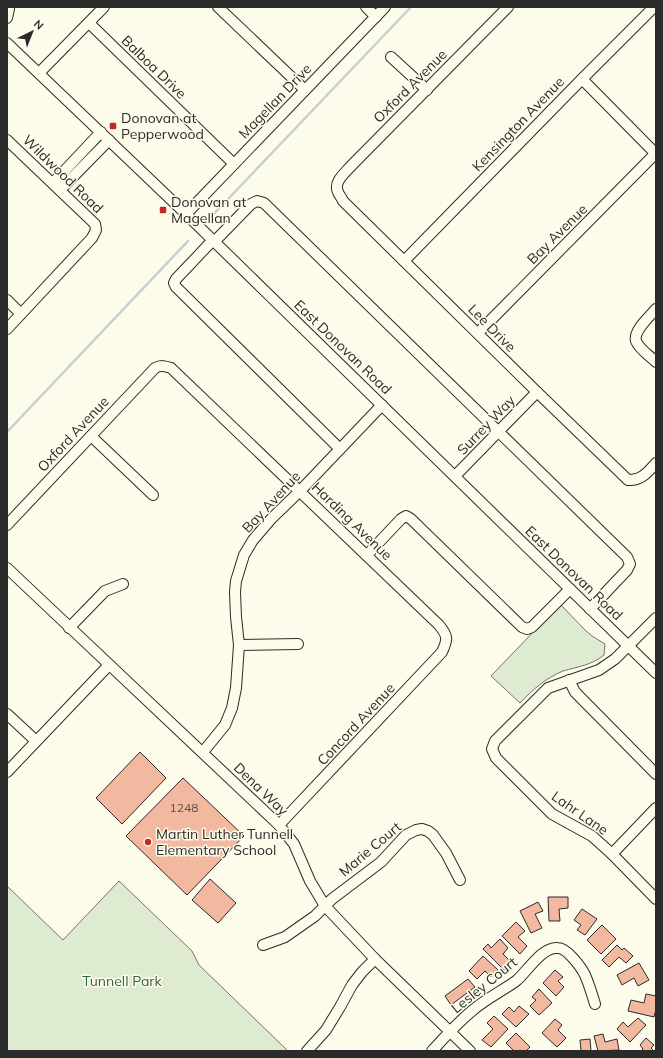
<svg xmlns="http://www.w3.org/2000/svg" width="663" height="1058" font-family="Mulish,sans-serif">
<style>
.green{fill:#deebd1;stroke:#74746e}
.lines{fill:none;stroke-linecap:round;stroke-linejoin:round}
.stream{stroke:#c7d0d0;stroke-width:2.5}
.building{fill:#f2b8a0;stroke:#2b2b2b}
.minor-casing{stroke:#2b2b2b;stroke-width:12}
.minor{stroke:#fdfbea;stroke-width:10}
.poi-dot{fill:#c62828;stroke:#fdfbea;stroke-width:1.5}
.labels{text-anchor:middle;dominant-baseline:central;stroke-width:3;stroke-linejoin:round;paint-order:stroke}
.number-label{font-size:12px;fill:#5d4e48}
.street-label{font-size:14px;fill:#2b2b2b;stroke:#fdfbea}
.poi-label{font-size:14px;fill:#2b2b2b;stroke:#fdfbea;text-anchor:start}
.park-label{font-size:14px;fill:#34623c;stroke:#fdfbea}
</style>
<rect width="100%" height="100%" fill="#fdfbea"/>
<g class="green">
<path d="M560,604L585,630L592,636L605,644L604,655C592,665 577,667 563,671C546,678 532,690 520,703L491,676Z"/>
<path d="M119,881L192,951L199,965L288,1051H7V886L63,940Z"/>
</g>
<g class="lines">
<g class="stream">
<path d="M210,218L411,7"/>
<path d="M7,432L188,241"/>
</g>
</g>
<g class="building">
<path d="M140,752L166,778L122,824L96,798Z"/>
<path d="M183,778L244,836L187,895L126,836Z"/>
<path d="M210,879L236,903L218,923L192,900Z"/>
<path d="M548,897H568V908L559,909L560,921H549Z"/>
<path d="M538,902L543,911L535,914L542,928L531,933L520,911Z"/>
<path d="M582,909L597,919L585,935L577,930L581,925L574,920Z"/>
<path d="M516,922L525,931L518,937L527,946L520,954L502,936Z"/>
<path d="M602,925L616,939L601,954L587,940Z"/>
<path d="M500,939L508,948L503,954L511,962L504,970L483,949L488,944L491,948Z"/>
<path d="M617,945L622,950L624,948L633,956L626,963L619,957L609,967L602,960Z"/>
<path d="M483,956L498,970L491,977L485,971L477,979L469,971Z"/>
<path d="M639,963L649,980L638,986L634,978L622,985L617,975Z"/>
<path d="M555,970L563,977L558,981L564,987L556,996L543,983Z"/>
<path d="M468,979L475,987L451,1005L445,996Z"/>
<path d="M539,989L552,1003L539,1015L530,1006L536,1000L532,997Z"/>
<path d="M646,994L656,996V1009L654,1017L628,1011L631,1000L644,1003Z"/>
<path d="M519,1006L529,1014L516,1027L502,1014L509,1007L514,1012Z"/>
<path d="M494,1016L508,1029L491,1047L482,1040L493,1029L487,1023Z"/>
<path d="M638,1018L646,1025L630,1042L617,1029L623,1022L628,1027Z"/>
<path d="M555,1019L562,1025L558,1030L566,1038L557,1047L542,1033Z"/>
<path d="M516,1033L530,1047L526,1051H511L513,1050L506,1043Z"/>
<path d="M603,1034L605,1042L617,1039L619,1050L598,1051L594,1036Z"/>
<path d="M646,1038L654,1045L651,1048L654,1051H641L643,1049L640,1045Z"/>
<path d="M590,1039L591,1051H581L580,1040Z"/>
</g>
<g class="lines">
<g class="minor-casing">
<g id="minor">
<path d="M218,7L305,90"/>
<path d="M366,7L376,17"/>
<path d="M508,7L351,166C345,173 333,182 338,192C339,195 342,198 343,201L537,392L628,480C641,481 648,472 656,463"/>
<path d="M7,18L9,9L7,7"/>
<path d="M89,23L234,164"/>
<path d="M7,43L186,214L656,673"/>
<path d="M391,57L427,90"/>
<path d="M39,73L104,7"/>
<path d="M582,79L656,154"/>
<path d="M7,140L95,224L96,230L92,238L7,329"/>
<path d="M53,183L101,132"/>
<path d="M60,190L109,140"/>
<path d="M186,214L385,7"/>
<path d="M213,240L176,279L174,283L176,287L340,449"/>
<path d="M215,241L251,204L257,201L264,203L627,557L630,564L627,570L590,609"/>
<path d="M404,261L582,79L654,7"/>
<path d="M7,300L21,314"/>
<path d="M656,309C650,316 633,331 636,341C639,349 650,356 656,362"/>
<path d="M478,333L655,154"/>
<path d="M91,436L153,495"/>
<path d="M455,476L537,392"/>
<path d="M7,525L155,368C161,365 165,366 171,368L439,625C448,636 448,639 442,652L279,825"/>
<path d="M367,555L401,519L406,516L411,519L522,627L527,629L532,627L570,589"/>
<path d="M7,568L279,825L294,844L310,881L325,906L375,959L470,1051"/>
<path d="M656,618L615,659L599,670L548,688L495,741L492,749L496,758L552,814L592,836L612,854L656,899"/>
<path d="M69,628L105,591L123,584"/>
<path d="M239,645L298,644"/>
<path d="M569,680L575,692L656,774"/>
<path d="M7,714L36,741"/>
<path d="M203,752L225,725L232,708L236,688L239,645L236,617L235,592L236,581L244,555L253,540L271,519L300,491L382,405"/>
<path d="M7,772L109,665"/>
<path d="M612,854L656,808"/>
<path d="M263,945L285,937L315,916L332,899L381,862L406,835L416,830L422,829L428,831L433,835L446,853L460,880"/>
<path d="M307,1051L326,1030L340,1007L352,985L362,972L375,959"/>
<path d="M432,1051C445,1037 458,1022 473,1010C486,999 502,991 516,981C527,972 542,946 558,948C567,948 581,967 585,975C589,984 592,994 595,1004"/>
</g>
</g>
<use href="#minor" class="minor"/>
</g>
<g class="poi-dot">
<rect x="109" y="122" width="8" height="8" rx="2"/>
<rect x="159" y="206" width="8" height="8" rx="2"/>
<circle cx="148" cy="842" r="4"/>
</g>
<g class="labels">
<g class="number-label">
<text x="184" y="807">1248</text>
</g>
<g class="street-label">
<text transform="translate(154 67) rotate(44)">Balboa Drive</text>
<text transform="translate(410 86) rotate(-45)">Oxford Avenue</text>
<text transform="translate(275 101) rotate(-46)">Magellan Drive</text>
<text transform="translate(518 124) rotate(-46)">Kensington Avenue</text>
<text transform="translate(63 174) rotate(44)">Wildwood Road</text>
<text transform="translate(557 234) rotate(-45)">Bay Avenue</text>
<text transform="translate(492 328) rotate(45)">Lee Drive</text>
<text transform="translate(343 347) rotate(44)">East Donovan Road</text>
<text transform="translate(486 425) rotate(-46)">Surrey Way</text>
<text transform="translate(73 434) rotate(-47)">Oxford Avenue</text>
<text transform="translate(271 502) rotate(-47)">Bay Avenue</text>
<text transform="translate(352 521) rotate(44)">Harding Avenue</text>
<text transform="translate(574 573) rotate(44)">East Donovan Road</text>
<text transform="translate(356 724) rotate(-47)">Concord Avenue</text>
<text transform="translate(261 789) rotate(44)">Dena Way</text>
<text transform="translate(580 813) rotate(35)">Lahr Lane</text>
<text transform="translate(370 849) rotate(-40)">Marie Court</text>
<text transform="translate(484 985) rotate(-39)">Lesley Court</text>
</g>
<g class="poi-label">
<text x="121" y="118">Donovan at<tspan x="121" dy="16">Pepperwood</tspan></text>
<text x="171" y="202">Donovan at<tspan x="171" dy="16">Magellan</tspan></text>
<text x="156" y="834">Martin Luther Tunnell<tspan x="156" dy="16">Elementary School</tspan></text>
</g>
<g class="park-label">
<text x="122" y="981">Tunnell Park</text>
</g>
</g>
<rect width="663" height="1058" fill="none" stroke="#2b2b2b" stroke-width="16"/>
<g transform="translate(32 32) rotate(43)" stroke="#fdfbea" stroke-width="3" paint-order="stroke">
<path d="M0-3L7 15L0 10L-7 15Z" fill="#2b2b2b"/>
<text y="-6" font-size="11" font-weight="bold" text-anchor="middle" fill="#2b2b2b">N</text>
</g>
</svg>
